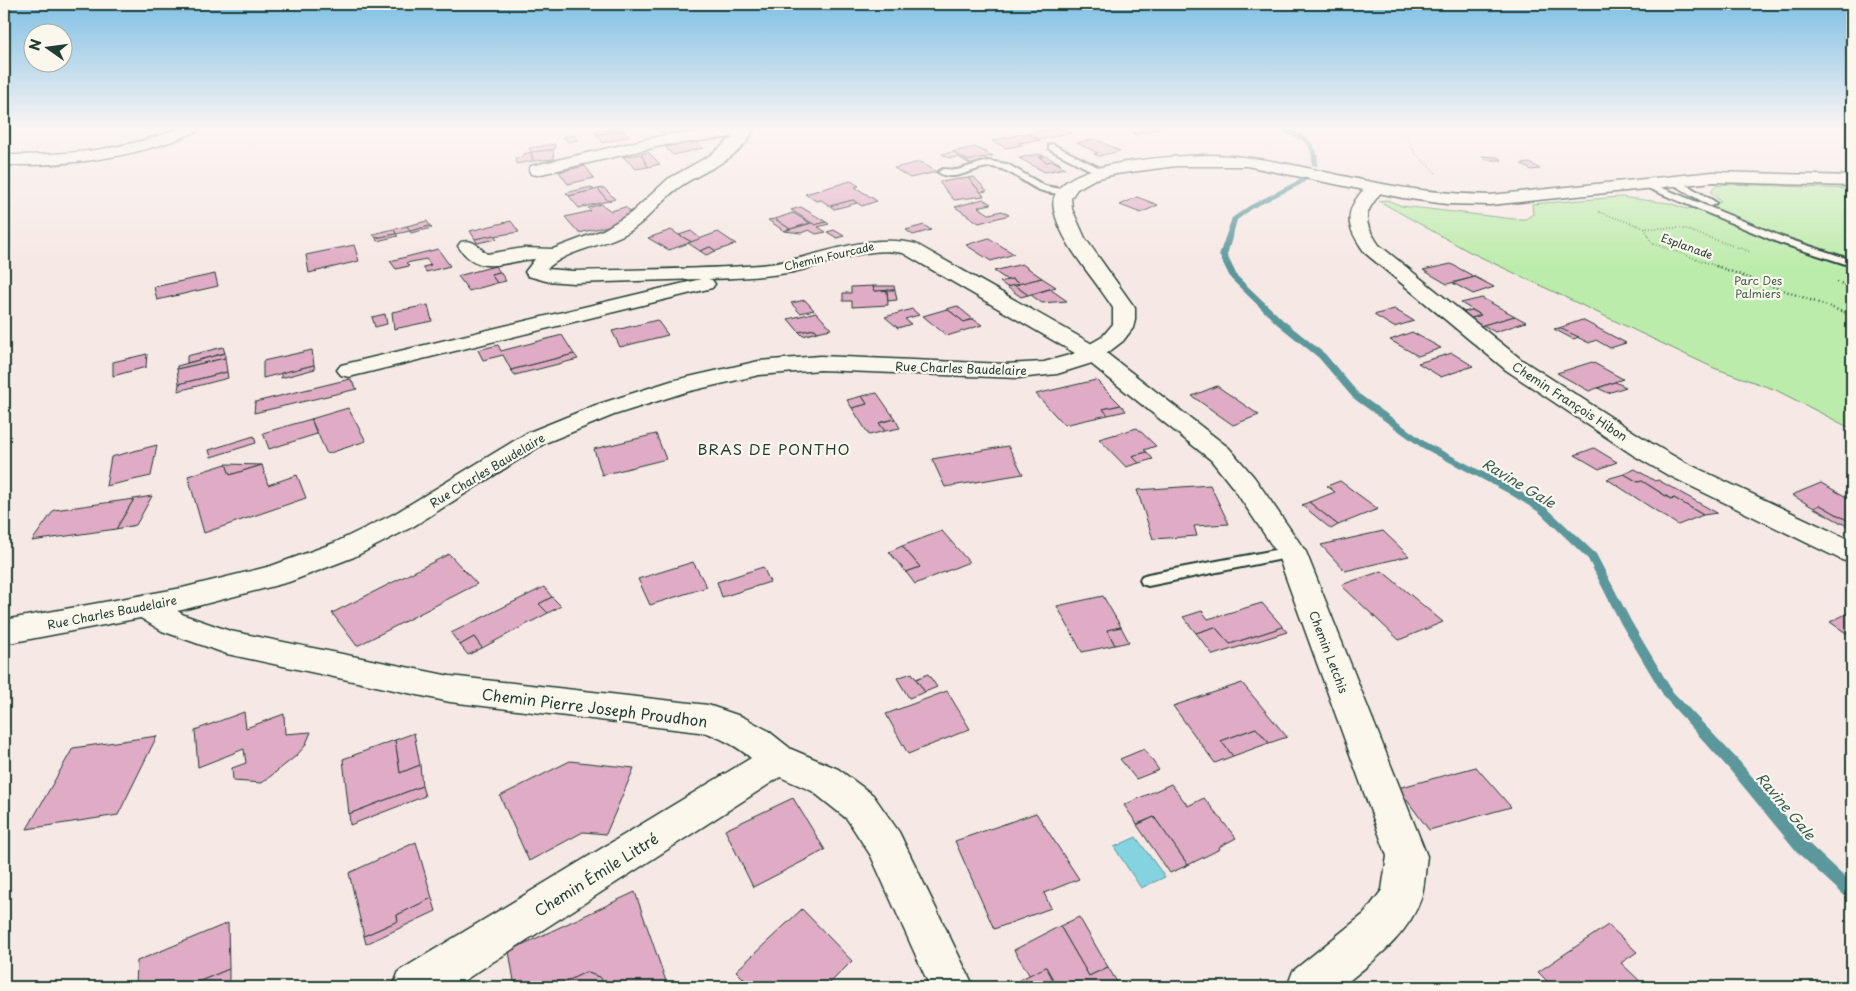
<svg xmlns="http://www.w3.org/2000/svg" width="1856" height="991" font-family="'Playpen Sans',sans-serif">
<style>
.green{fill:#bcecab;stroke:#6e9470}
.water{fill:#84d3e0;stroke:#5c979b}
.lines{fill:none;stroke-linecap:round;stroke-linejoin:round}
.stream{fill:#5c979b;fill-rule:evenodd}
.building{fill:#e0abc4;stroke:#1f3d34}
.service-casing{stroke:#1f3d34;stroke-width:4}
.minor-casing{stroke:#1f3d34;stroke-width:3}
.secondary-casing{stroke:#1f3d34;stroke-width:3}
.path-far1{stroke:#1f3d34;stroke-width:2;stroke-dasharray:0.5 2.5;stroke-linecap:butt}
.path{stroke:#1f3d34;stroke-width:2.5;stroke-dasharray:1 3;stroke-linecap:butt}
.service{fill:#fbf7ec;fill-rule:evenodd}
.minor{fill:#fbf7ec;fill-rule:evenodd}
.secondary{fill:#fbf7ec;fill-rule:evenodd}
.labels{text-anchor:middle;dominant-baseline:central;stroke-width:4.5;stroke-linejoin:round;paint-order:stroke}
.far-street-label{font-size:11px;fill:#1f3d34;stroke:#fbf7ec}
.far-park-label{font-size:11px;fill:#3e604c;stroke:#fbf7ec}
.street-label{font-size:12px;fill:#1f3d34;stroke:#fbf7ec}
.water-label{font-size:14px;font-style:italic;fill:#335b56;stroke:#fbf7ec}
.quarter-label{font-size:15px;letter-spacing:1px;fill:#1f3d34;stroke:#fbf7ec}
.near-street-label{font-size:15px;fill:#1f3d34;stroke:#fbf7ec}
</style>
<rect width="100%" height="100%" fill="#f6e8e4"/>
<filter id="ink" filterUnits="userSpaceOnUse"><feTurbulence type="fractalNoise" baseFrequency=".02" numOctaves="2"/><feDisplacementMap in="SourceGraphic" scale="10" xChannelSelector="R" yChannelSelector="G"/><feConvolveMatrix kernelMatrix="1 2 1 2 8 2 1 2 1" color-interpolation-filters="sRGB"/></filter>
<g filter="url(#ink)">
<path class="green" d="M1728,184L1852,189V429L1776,390L1714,368L1468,251L1379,201L1387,200L1402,206L1514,219H1526L1533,214L1532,204L1620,197L1669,203L1687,209L1721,202L1711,192L1715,186Z"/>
<path class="water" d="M1136,837L1165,877L1141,888L1114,847Z"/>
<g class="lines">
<g class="stream">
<path d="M1276,128C1297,127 1323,143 1317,166L1312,165C1314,136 1295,140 1276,128Z"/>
<path d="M1303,178L1308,179L1300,185L1253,208L1237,220L1227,255L1237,276L1283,320L1325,354L1359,394L1427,443L1516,489L1547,508L1596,554L1632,623L1673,692L1739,761L1808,843L1852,884V900L1847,898L1798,853L1729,769L1665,698L1621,624L1588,559L1539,512L1508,493L1421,447L1353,398L1319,358L1277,324L1231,279L1219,255L1232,218L1249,206Z"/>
</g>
</g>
<g class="building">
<path d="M620,128L624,130L597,135L594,132Z"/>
<path d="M658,128H685L661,132Z"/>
<path d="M1051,128H1060L1072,134H1064L1040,140L1028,134Z"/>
<path d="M1149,128H1160L1136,135L1132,133Z"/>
<path d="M624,130L629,136L603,143L597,135Z"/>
<path d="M1026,133L1040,140L1018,143L1022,145L1006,148L992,141Z"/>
<path d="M574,135L578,140L568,142L563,137Z"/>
<path d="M1094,139L1102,142L1120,151L1099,156L1094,154L1098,153L1077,143Z"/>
<path d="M695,141L703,148L673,155L665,147Z"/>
<path d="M555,144V149L531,152L529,148Z"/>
<path d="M975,147L993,156L968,161L953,152Z"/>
<path d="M553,150L554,159L533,161L531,152Z"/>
<path d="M531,152L533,161L516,164L515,158L524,157V154Z"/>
<path d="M648,152L660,164L648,167L641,154Z"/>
<path d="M953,152L968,161L983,157L989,161L972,165L958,157L949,158L942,154Z"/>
<path d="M641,154L648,167L636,169L623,157Z"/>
<path d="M1038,154L1044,156L1039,157L1047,162L1053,161L1065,168L1045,172L1019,158Z"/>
<path d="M1046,156L1053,160L1061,164L1053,161L1047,162L1039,157Z"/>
<path d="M1482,156L1497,157L1502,160H1486Z"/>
<path d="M920,162L937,172L910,178L894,168Z"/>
<path d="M1530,163L1540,169L1531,170L1521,164Z"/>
<path d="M585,166L594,178L568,184L559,172Z"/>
<path d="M974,177L987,191L981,192L968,178Z"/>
<path d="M968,178L984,196L954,200L939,182Z"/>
<path d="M851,181L859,186L855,187L877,201L862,206L853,200L830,206L821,200L816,201L805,194Z"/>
<path d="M591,187L594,190L569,196L566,193Z"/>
<path d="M604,188L615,199L608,201L598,189Z"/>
<path d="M598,189L608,201L579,208L569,196Z"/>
<path d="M1137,197L1158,205L1141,213L1120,205Z"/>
<path d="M983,199L991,204L978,207L989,214L1002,211L1009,215L979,223L955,207Z"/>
<path d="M853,200L857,203L834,209L830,206Z"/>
<path d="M601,204L611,211L625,207L633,214L625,222L579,233L565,217L591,211L588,208Z"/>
<path d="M801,207L826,222L815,225L791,210Z"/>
<path d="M793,213L810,223L790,229L775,219Z"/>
<path d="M775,219L790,229L784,231L768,220Z"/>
<path d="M427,221L430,226L410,231L407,226Z"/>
<path d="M511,221L519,232L475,239L470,231Z"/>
<path d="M826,222L829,224L818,227L826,232L816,234L809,230L801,233L784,231L812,223L815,225Z"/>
<path d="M924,225L931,230L913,235L906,230Z"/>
<path d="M407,226L410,231L396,234L394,229Z"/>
<path d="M430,226L432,228L411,233L410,231Z"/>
<path d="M394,229L396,234L376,238L373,234Z"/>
<path d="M671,230L679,235L692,242L669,250L648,238Z"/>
<path d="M834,230L844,236L837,238L827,232Z"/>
<path d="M691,231L701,239L692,242L679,235Z"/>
<path d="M718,232L736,244L716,251L710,247L700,251L688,243Z"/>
<path d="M396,234L398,236L377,241L376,238Z"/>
<path d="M494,235L497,239L477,243L475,239Z"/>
<path d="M989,238L1014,254L991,261L966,245Z"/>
<path d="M354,245L359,261L309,273L306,255Z"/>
<path d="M710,247L716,251L706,255L700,251Z"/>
<path d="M438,249L450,266L426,272L423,267L431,265L426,259L406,263L409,266L396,269L390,261Z"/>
<path d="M1022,264L1042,278L1019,284L1012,279L1007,280L994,271Z"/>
<path d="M1451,264L1475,277L1447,284L1423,270Z"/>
<path d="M495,266L500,272L491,274L497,283L469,291L458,276Z"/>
<path d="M500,272L506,281L497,283L491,274Z"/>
<path d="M215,274L218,286L157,300L154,287Z"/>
<path d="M1475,277L1494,287L1473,294L1453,283Z"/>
<path d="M1042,278L1056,287L1028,295L1014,285Z"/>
<path d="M1012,279L1019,284L1007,287L1000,282Z"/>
<path d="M1014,285L1028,295L1021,297L1007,287Z"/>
<path d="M873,286L874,291L887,290L888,305L852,307V301H843V293H851V287Z"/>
<path d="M873,286H894L895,290L874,291Z"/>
<path d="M1050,289L1067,301L1042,303L1031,295Z"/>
<path d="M887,290H895L897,300L888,301Z"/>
<path d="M1482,298L1515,316L1480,326L1468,319L1481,315L1461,303Z"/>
<path d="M805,300L814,310L800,313L791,303Z"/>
<path d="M428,305L432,321L394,329L392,312Z"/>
<path d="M957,306L973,319L964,322L947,309Z"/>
<path d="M912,309L919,315L905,319L911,324L898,328L885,317Z"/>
<path d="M947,309L964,322L973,319L982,325L947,336L923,316Z"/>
<path d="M1394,309L1414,321L1394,327L1374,315Z"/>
<path d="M1472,310L1481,315L1468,319L1459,313Z"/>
<path d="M816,312L831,329L817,332L815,329L799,332L788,319Z"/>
<path d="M385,314L387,324L375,327L372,317Z"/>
<path d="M1515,316L1526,322L1495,332L1483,325Z"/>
<path d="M657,320L668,335L620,347L612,331Z"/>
<path d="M1582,320L1626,343L1610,348L1596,340L1589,343L1559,328Z"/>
<path d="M1559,328L1579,337L1573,339L1554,329Z"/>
<path d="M815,329L817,332L803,336L799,332Z"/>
<path d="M1412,332L1441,348L1418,356L1390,340Z"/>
<path d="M562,335L574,354L511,370L503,355L483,360L478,350L498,345L501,351Z"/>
<path d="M223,347L225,353L187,363V356Z"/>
<path d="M312,350L314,365L263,378V361Z"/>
<path d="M225,353V358L177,369V366Z"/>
<path d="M1452,353L1473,366L1441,377L1418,363Z"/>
<path d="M147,354L146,367L113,376V362Z"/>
<path d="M574,354L578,359L515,375L511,370Z"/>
<path d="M225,358L227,372L179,384L177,369Z"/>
<path d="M1592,362L1623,379L1589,391L1557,373Z"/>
<path d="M314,365L315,369L281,378V373Z"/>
<path d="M227,372L228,378L178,391L179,384Z"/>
<path d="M350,379L357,389L254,413L255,402Z"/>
<path d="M1096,380L1121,405L1103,409L1108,415L1064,425L1036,394Z"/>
<path d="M1615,382L1626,387L1608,393L1598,388Z"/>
<path d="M1217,386L1259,415L1233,425L1192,396Z"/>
<path d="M877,393L895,419L879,423L885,431L869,435L852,408L867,404L862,396Z"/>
<path d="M862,396L867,404L852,408L847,400Z"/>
<path d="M1121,405L1126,411L1108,415L1103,409Z"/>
<path d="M348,408L366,441L327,454L311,419Z"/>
<path d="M311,419L317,434L269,449L263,433Z"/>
<path d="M895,419L900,428L885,431L879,423Z"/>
<path d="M1137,428L1156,446L1144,450L1147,452L1132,456L1139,463L1126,467L1099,439Z"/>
<path d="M656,434L666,459L602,475L594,449Z"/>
<path d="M254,436L256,443L211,457L209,450Z"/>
<path d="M157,445L151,476L106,486L111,457Z"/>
<path d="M1008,446L1023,474L945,487L932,459Z"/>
<path d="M1594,448L1617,462L1599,469L1575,455Z"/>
<path d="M1147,452L1153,459L1139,463L1132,456Z"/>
<path d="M226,464L262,465L230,475Z"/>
<path d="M226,464L230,475L262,465L268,485L297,475L306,498L204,533L188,476Z"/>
<path d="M1635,469L1655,481L1658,480L1717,513L1703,515L1674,498L1671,499L1642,481L1638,482L1624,474Z"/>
<path d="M1624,474L1638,482L1642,481L1672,500L1674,498L1703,515L1678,525L1607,479Z"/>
<path d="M1340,481L1378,509L1338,525L1309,502L1335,492L1327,486Z"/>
<path d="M1821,483L1852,500V523L1820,505L1814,508L1792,495Z"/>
<path d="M1210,485L1229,524L1194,526L1197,536L1153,539L1137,490Z"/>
<path d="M152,496L136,525L116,529L134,499Z"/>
<path d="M134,499L116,529L32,541L54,510Z"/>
<path d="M1309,502L1338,525L1331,529L1302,505Z"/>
<path d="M1820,505L1852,523V524L1847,526L1814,508Z"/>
<path d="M942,531L969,562L915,584L906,572L920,567L902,546Z"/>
<path d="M1383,531L1409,556L1345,571L1321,545Z"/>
<path d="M902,546L920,567L906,572L889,552Z"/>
<path d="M449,554L477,584L357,646L332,613Z"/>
<path d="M693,562L707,587L650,605L638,579Z"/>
<path d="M763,567L770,582L722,597L717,582Z"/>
<path d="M1382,571L1443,622L1399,640L1341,585Z"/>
<path d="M544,587L552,597L539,604L548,613L482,648L474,637L460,645L451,633Z"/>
<path d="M1103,596L1121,627L1107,630L1115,645L1082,652L1057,606Z"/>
<path d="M552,597L561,606L548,613L539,604Z"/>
<path d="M1262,603L1283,627L1230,644L1215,627L1196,633L1183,617L1202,611L1208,619Z"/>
<path d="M1852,611V637L1830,622Z"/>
<path d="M1121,627L1129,642L1115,645L1107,630Z"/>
<path d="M1215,627L1230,644L1283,627L1287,632L1213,655L1196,633Z"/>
<path d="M474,637L482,648L468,655L460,645Z"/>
<path d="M912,673L925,692L909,698L897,678Z"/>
<path d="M928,674L937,687L925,692L916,679Z"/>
<path d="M1242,683L1287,737L1269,743L1256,728L1221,741L1233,756L1215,763L1173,706Z"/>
<path d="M947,691L970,729L908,754L886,714Z"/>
<path d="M244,712L246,728L284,714L285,734L311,732L305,746L296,756L262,783L233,781L232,768L246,763L244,749L198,767L195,730Z"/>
<path d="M1256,728L1269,743L1233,756L1221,741Z"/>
<path d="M414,733L420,765L400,773L395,740Z"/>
<path d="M157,736L118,815L27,829L73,748Z"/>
<path d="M395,740L400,773L420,765L422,786L349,814L343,759Z"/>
<path d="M1144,749L1159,770L1136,779L1120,759Z"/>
<path d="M570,761L634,768L606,834L583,832L529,861L500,796Z"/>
<path d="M1476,767L1511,807L1429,830L1398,788Z"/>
<path d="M1171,784L1188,806L1204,798L1236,838L1219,847L1220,849L1188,865L1154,817L1137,824L1124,805Z"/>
<path d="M422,786L425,796L350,825L349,814Z"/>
<path d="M793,798L825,850L753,887L725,830Z"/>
<path d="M1036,813L1079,879L1044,893L1051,908L994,929L955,841Z"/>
<path d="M1154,817L1188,865L1170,873L1137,825Z"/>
<path d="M416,842L432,898L397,915L398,921L364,936L349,873Z"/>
<path d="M635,892L668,987H603L601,978L586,972L555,987H515L509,951Z"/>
<path d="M432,898L436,911L366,944L364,936L398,921L397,915Z"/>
<path d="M802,909L852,961L826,987H752L736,971Z"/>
<path d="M1079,917L1108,967L1089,976L1060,926Z"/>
<path d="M228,923L229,969L186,987H136L137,961Z"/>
<path d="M1608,925L1637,952L1621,963L1643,984L1638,987H1553L1538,972Z"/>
<path d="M1060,926L1089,976L1108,967L1120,987H1057L1046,967L1030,976L1014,950Z"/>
<path d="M1046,967L1057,987H1023L1019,980Z"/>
<path d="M229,969V983L219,987H186Z"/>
<path d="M586,972L601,978L603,987H555Z"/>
</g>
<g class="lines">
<g class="service-casing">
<g id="service">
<path d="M1052,144L1104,170L1106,172L1101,175L1098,174L1049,149V145Z"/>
<path d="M988,161L1007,164L1045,186L1067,190L1069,192L1064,195C1055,193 1045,193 1037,189C1022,182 1009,168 991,167C975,166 954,184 938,172L943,169L957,170Z"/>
<path d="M1676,179L1714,201L1716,203L1711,206L1708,205L1673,184V180Z"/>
<path d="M1648,182L1785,238L1852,260V266L1777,242L1645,187V183Z"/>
<path d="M1291,547L1297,548L1299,552L1297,556L1148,586L1142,584L1140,580L1142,576L1148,574Z"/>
</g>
</g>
<g class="minor-casing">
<g id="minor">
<path d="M180,128H201L198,131C136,158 71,166 4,165V155C65,155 124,151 180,128Z"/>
<path d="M732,128H754C742,160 703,170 678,188C658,203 647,223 623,235C599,247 567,250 547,269L574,271C636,269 698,270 760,265C813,261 862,231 916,244L1101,349L1229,448L1254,477L1306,552L1427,856C1425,869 1425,885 1421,898C1408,937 1371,962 1342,987H1287L1293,971L1364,914L1382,890L1387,856L1277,553L1234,489L1211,460L1085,359L903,253C866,245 829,265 793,272C765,277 737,278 708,279L712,280L715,284L712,288L349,377L341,375L337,370L341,365L701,279L574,283L546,281L528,276L525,272L535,259C502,261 480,278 458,246L461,242C475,239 478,247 487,254L524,248L553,249L603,230L631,213L668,179L709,156L733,137L665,145L537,175L531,174L529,170L531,166L665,135Z"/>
<path d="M1375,183L1381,184L1384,188C1366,213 1359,216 1379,245L1522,360L1651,443L1684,462L1852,541V563L1842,560L1666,474L1633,455L1506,370L1365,253C1350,231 1342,218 1359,195C1364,189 1368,185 1375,183Z"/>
<path d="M145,595L156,598L184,615L230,631L450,676L708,705L743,717L767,730L791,749L838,769L873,795L899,832L974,987H930L871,856L847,819L812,791L780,777L454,987H393L399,971L751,758C738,747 723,739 707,733L450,702L227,654L162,631L134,614L129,606L134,598Z"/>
</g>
</g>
<g class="secondary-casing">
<path id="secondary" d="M1206,155C1266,155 1314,171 1372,182C1411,190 1450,194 1490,195L1713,172L1852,176V186L1713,182L1490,205L1446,204L1403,198L1247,166H1176L1116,174L1095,179L1077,189L1071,198L1072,209L1085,238L1135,308V320L1133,328L1123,341L1101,358L1089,364L1057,374L1018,378L820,370L759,375L686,392L614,415L545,443L414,526L354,557L289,582L182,610L4,644V620L182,588L271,566L334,543L394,514L527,433L596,405L671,381L759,361L820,356L1005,364L1044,362L1073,354L1102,337L1113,324V308C1095,279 1061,244 1054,210C1043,159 1175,157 1206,155Z"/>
</g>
<g class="path-far1">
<path d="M1402,128L1407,134L1413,151L1436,173"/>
<path d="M1599,212L1645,228"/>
<path d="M1719,267L1652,243L1645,228H1681L1751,252"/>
</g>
<g class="path">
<path d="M1716,266L1852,315"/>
<path d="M1837,282L1852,287"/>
</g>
<use href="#service" class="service"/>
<use href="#minor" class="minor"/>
<use href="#secondary" class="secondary"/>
</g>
</g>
<linearGradient id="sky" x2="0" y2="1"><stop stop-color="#80c0e5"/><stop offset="0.48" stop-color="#fbf5f3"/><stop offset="1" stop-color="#fbf5f3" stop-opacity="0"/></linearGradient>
<rect width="1856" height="267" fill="url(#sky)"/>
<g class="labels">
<g class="far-street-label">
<text transform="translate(1687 246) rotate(20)">Esplanade</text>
<text transform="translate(829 256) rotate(-13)">Chemin Fourcade</text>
</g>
<g class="far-park-label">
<text x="1758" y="280">Parc Des<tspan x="1758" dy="13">Palmiers</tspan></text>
</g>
<g class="street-label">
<text transform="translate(961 368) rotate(2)">Rue Charles Baudelaire</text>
<text transform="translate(1570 401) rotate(33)">Chemin François Hibon</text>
<text transform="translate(487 470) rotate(-31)">Rue Charles Baudelaire</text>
<text transform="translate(112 612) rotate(-11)">Rue Charles Baudelaire</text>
<text transform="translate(1329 652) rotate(69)">Chemin Letchis</text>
</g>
<g class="water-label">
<text transform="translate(1519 483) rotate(31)">Ravine Gale</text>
<text transform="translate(1786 806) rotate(50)">Ravine Gale</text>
</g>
<g class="quarter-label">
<text x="774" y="448">BRAS DE PONTHO</text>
</g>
<g class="near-street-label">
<text transform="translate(595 707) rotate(7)">Chemin Pierre Joseph Proudhon</text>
<text transform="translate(596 874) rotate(-32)">Chemin Émile Littré</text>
</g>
</g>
<rect width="1856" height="991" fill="none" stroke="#fbf7ec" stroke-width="20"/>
<rect x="10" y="10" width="1836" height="971" fill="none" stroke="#1f3d34" stroke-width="2" filter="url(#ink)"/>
<g transform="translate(48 48) rotate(284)"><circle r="24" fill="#fbf7ec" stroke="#a3ada2"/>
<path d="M0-4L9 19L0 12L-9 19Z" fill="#1f3d34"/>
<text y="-8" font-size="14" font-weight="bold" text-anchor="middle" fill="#1f3d34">N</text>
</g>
</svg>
